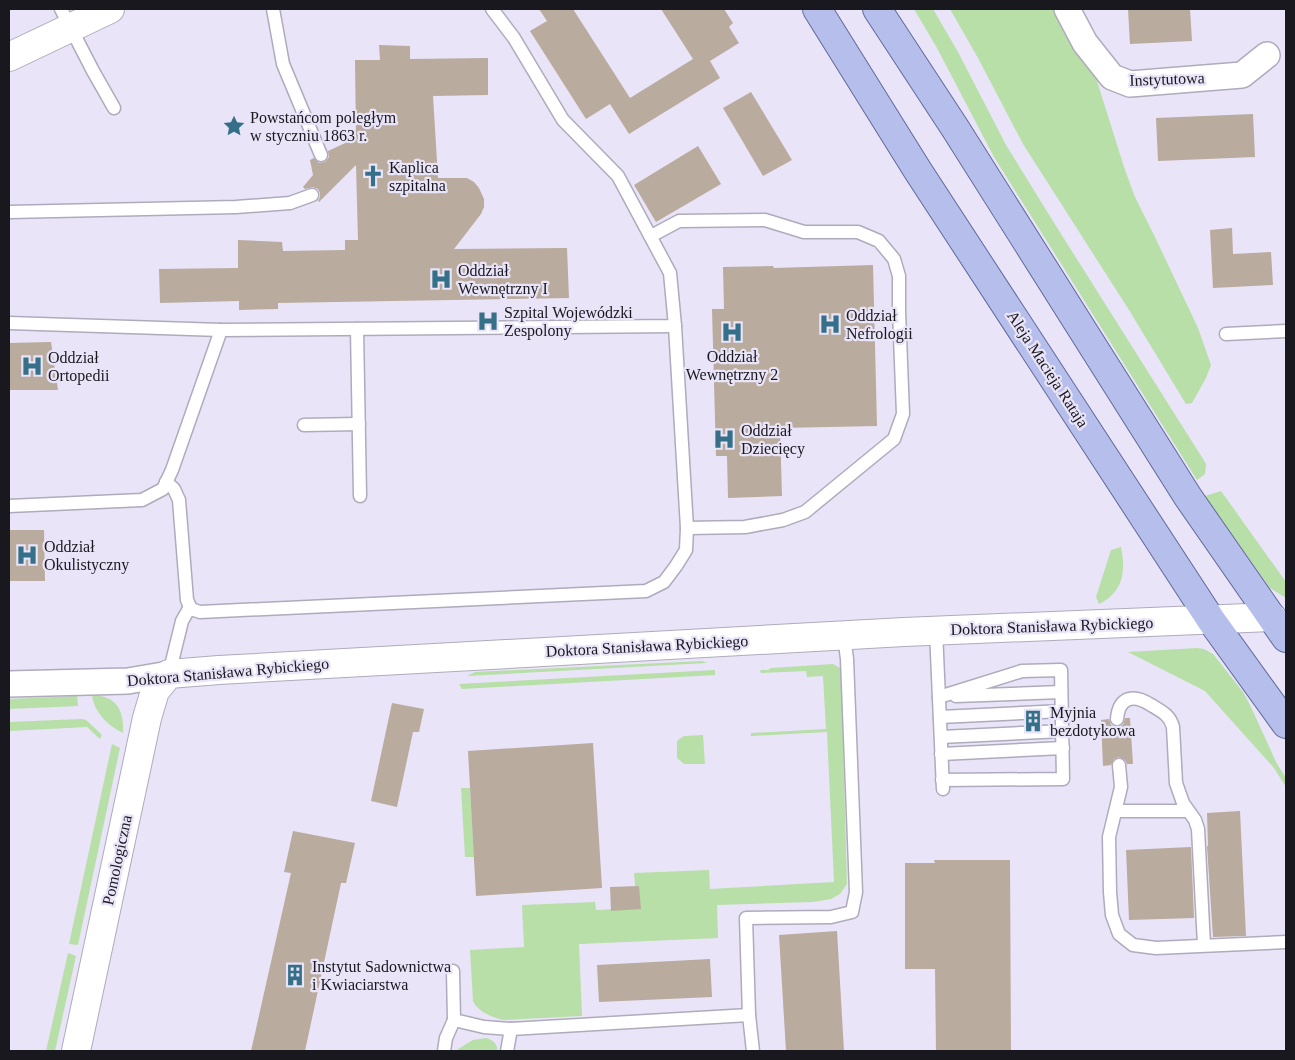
<svg xmlns="http://www.w3.org/2000/svg" width="1295" height="1060" font-family="Georgia,serif">
<style>
.green{fill:#b7dfa7}
.building{fill:#b9ab9d}
.lines{fill:none;stroke-linecap:round;stroke-linejoin:round}
.service-casing{stroke:#afabbc;stroke-width:15}
.minor-casing{stroke:#afabbc;stroke-width:28}
.tertiary-casing{stroke:#afabbc;stroke-width:30}
.primary-casing{stroke:#60699a;stroke-width:30}
.service{stroke:#fff;stroke-width:12}
.minor{stroke:#fff;stroke-width:25}
.tertiary{stroke:#fff;stroke-width:28}
.primary{stroke:#b6bfeb;stroke-width:28}
.labels{text-anchor:middle;dominant-baseline:central;stroke-width:4.5;stroke-linejoin:round;paint-order:stroke}
.street-label{font-size:16px;fill:#1a181f;stroke:#e9e4f7}
.poi-label{font-size:16px;fill:#1a181f;stroke:#e9e4f7;text-anchor:start}
</style>
<rect width="100%" height="100%" fill="#e9e4f7"/>
<g class="green">
<path d="M914,9H933L958,52L1006,145L1056,226L1203,459L1206,464L1205,474L1197,480L994,157L937,48Z"/>
<path d="M950,9H1058L1097,81L1124,167L1135,197L1154,235L1198,328L1211,365L1206,378L1192,403L1186,404L1129,310L1023,144L978,58Z"/>
<path d="M1221,491L1286,582V598L1270,588L1205,496Z"/>
<path d="M1121,547C1126,572 1123,592 1099,604L1096,597L1111,550Z"/>
<path d="M1197,648L1204,649L1213,654L1243,692L1250,705L1277,764L1286,778V787L1274,768L1205,691L1128,652Z"/>
<path d="M702,661L707,663L467,676L475,672Z"/>
<path d="M833,664L840,668L841,673L847,884L840,894L831,899L813,902L717,905L718,938L579,944L582,1016L503,1020C492,1017 478,1012 473,1001L470,950L524,947L522,905L595,902L596,910L637,908L634,873L709,870L710,889L834,882L827,732L751,736V733L826,729L823,676L807,677L806,671L761,673L760,670H768L771,668Z"/>
<path d="M715,670V675L462,689L459,684Z"/>
<path d="M92,695C117,696 124,710 123,733C108,726 94,712 92,695Z"/>
<path d="M77,696L78,706L9,709V699Z"/>
<path d="M82,719L86,720L102,735L100,739L87,727L9,731V722Z"/>
<path d="M703,735L705,764H684L677,758V741L684,736Z"/>
<path d="M112,744L120,748L78,945L69,944Z"/>
<path d="M461,788H470L474,857H465Z"/>
<path d="M68,953L76,956L55,1051H46Z"/>
<path d="M486,1038C493,1040 498,1044 497,1051H461L458,1049L473,1040Z"/>
</g>
<g class="building">
<path d="M539,9H573L630,98L693,59L661,9H724L733,23L729,27L739,43L710,61L720,78L629,134L610,104L586,119L530,31L547,21Z"/>
<path d="M1128,9H1190L1192,41L1130,44Z"/>
<path d="M379,45L410,46V59L488,58V95L433,96L438,178H467L474,182L479,188L484,199V207L481,214L454,249L567,248L569,298L278,303V309L239,310V301L160,303L159,269L238,268V240L282,242L283,251L345,250V240H358L356,165L319,202L318,201L320,197V193L318,189L313,187L305,189L303,187L313,175L310,160L314,158L319,163L325,162L329,157L328,151L356,138L355,60H380Z"/>
<path d="M751,92L792,160L763,176L723,108Z"/>
<path d="M1253,114L1255,157L1158,161L1156,118Z"/>
<path d="M698,146L721,184L656,222L634,185Z"/>
<path d="M1232,228L1233,254L1271,252L1273,285L1213,288L1210,230Z"/>
<path d="M873,265L877,426L780,428L782,496L728,498L727,456H716L712,309H724L723,267L773,266L774,268Z"/>
<path d="M51,342L58,390H9V343Z"/>
<path d="M9,530H44L45,581H9Z"/>
<path d="M392,703L424,709L419,732H413L397,807L371,801Z"/>
<path d="M1125,718H1130L1133,764H1127L1125,760L1119,757L1114,759L1111,765L1103,766L1101,720L1109,719L1111,725L1116,727L1123,725Z"/>
<path d="M593,743L602,888L476,896L468,751Z"/>
<path d="M1240,811L1246,936L1213,937L1207,846H1208L1207,813Z"/>
<path d="M293,831L355,843L346,883H341L305,1051H251L291,873L284,872Z"/>
<path d="M1191,847L1194,918L1129,920L1126,850Z"/>
<path d="M934,860H1010L1011,1051H936L935,969H905V863H935Z"/>
<path d="M639,886L641,909L611,911L610,887Z"/>
<path d="M837,931L844,1051H786L779,935Z"/>
<path d="M710,959L712,997L599,1002L597,965Z"/>
</g>
<g class="lines">
<g class="service-casing">
<g id="service">
<path d="M61,9L93,71L114,108"/>
<path d="M273,9L283,64L321,155"/>
<path d="M9,212L236,207L290,203L312,195"/>
<path d="M651,236L679,221L765,220L804,232H858L879,241L894,259L899,276V311L903,414L894,439L805,512L783,520L745,527L687,528L675,326"/>
<path d="M9,323L221,330"/>
<path d="M357,329L360,496"/>
<path d="M1226,334L1286,331"/>
<path d="M304,425L359,424"/>
<path d="M166,482L174,489L179,500L187,600L191,609L200,612L646,591L664,582L676,566L686,550L687,528"/>
<path d="M9,506L142,500L163,489L172,470L221,330L675,326L670,273L618,176L563,120L514,38L492,9"/>
<path d="M936,631L943,789"/>
<path d="M169,674L182,621L190,607"/>
<path d="M956,696L1061,692"/>
<path d="M939,697L1022,671L1061,670L1063,779L942,780"/>
<path d="M940,717L1062,711"/>
<path d="M1117,719C1119,696 1134,694 1151,705C1161,711 1170,715 1173,727L1176,783L1183,803L1195,820L1198,829L1204,945"/>
<path d="M941,737L1062,731"/>
<path d="M941,754L1063,748"/>
<path d="M1119,765L1121,787L1109,837L1110,892L1112,915L1119,934L1133,945L1156,948L1286,942"/>
<path d="M1116,811H1188"/>
<path d="M453,971L454,1020L484,1027L511,1029L749,1015"/>
<path d="M444,1051L446,1038L454,1020"/>
<path d="M507,1051L511,1029"/>
<path d="M753,1051L749,1015L746,918L831,917L852,912L856,892L847,659L844,636"/>
</g>
</g>
<g class="minor-casing">
<g id="minor">
<path d="M1067,9L1085,43L1112,77L1130,84L1242,75L1267,55"/>
<path d="M9,684L128,681L169,674"/>
</g>
</g>
<g class="tertiary-casing">
<g id="tertiary">
<path d="M9,57L110,9"/>
<path d="M76,1051L147,718L155,691L169,674L219,670L904,632L1272,617"/>
</g>
</g>
<g class="primary-casing">
<g id="primary">
<path d="M817,9L918,171L1211,620L1286,724"/>
<path d="M877,9L955,128L1188,497L1286,638"/>
</g>
</g>
<use href="#service" class="service"/>
<use href="#minor" class="minor"/>
<use href="#tertiary" class="tertiary"/>
<use href="#primary" class="primary"/>
</g>
<defs>
<g id="sight-bare" transform="scale(1.725)"><path d="M0-6L1.8-2.2L6-1.7L2.9 1.2L3.7 5.4L0 3.3L-3.7 5.4L-2.9 1.2L-6-1.7L-1.8-2.2Z" fill="#356f88" stroke="#e9e4f7" stroke-width="2.5" paint-order="stroke"/></g>
<g id="church-bare" transform="scale(1.725)"><path d="M-1.2-6h2.4v3.5h3.3v2.4h-3.3V6h-2.4V-.1h-3.3v-2.4h3.3Z" fill="#356f88" stroke="#e9e4f7" stroke-width="2.5" paint-order="stroke"/></g>
<g id="hospital-bare" transform="scale(1.725)"><path d="M-5-5h3v3.5h4V-5h3V5h-3V1.5h-4V5h-3Z" fill="#356f88" stroke="#e9e4f7" stroke-width="2.5" paint-order="stroke"/></g>
<g id="building-bare" transform="scale(1.725)"><path d="M-4-6H4V6H1V3H-1V6H-4ZM-2.5-4.3h1.7v1.8h-1.7ZM.8-4.3h1.7v1.8H.8ZM-2.5-1h1.7V.8h-1.7ZM.8-1h1.7V.8H.8Z" fill="#356f88" stroke="#e9e4f7" stroke-width="2.5" paint-order="stroke"/></g>
</defs>
<g fill-rule="evenodd">
<use href="#sight-bare" x="234" y="126"/>
<use href="#church-bare" x="373" y="176"/>
<use href="#hospital-bare" x="441" y="279"/>
<use href="#hospital-bare" x="488" y="321"/>
<use href="#hospital-bare" x="830" y="324"/>
<use href="#hospital-bare" x="732" y="332"/>
<use href="#hospital-bare" x="32" y="366"/>
<use href="#hospital-bare" x="724" y="439"/>
<use href="#hospital-bare" x="27" y="555"/>
<use href="#building-bare" x="1033" y="721"/>
<use href="#building-bare" x="295" y="975"/>
</g>
<g class="labels">
<g class="street-label">
<text transform="translate(1167 79) rotate(-2)">Instytutowa</text>
<text transform="translate(1048 369) rotate(57)">Aleja Macieja Rataja</text>
<text transform="translate(1052 626) rotate(-2)">Doktora Stanisława Rybickiego</text>
<text transform="translate(647 646) rotate(-3)">Doktora Stanisława Rybickiego</text>
<text transform="translate(228 672) rotate(-5)">Doktora Stanisława Rybickiego</text>
<text transform="translate(117 860) rotate(-78)">Pomologiczna</text>
</g>
<g class="poi-label">
<text x="250" y="117">Powstańcom poległym<tspan x="250" dy="18">w styczniu 1863 r.</tspan></text>
<text x="389" y="167">Kaplica<tspan x="389" dy="18">szpitalna</tspan></text>
<text x="458" y="270">Oddział<tspan x="458" dy="18">Wewnętrzny I</tspan></text>
<text x="504" y="312">Szpital Wojewódzki<tspan x="504" dy="18">Zespolony</tspan></text>
<text x="846" y="315">Oddział<tspan x="846" dy="18">Nefrologii</tspan></text>
<text x="732" y="356" text-anchor="middle">Oddział<tspan x="732" dy="18">Wewnętrzny 2</tspan></text>
<text x="48" y="357">Oddział<tspan x="48" dy="18">Ortopedii</tspan></text>
<text x="741" y="430">Oddział<tspan x="741" dy="18">Dziecięcy</tspan></text>
<text x="44" y="546">Oddział<tspan x="44" dy="18">Okulistyczny</tspan></text>
<text x="1050" y="712">Myjnia<tspan x="1050" dy="18">bezdotykowa</tspan></text>
<text x="312" y="966">Instytut Sadownictwa<tspan x="312" dy="18">i Kwiaciarstwa</tspan></text>
</g>
</g>
<rect width="1295" height="1060" fill="none" stroke="#1a181f" stroke-width="20"/>
</svg>
